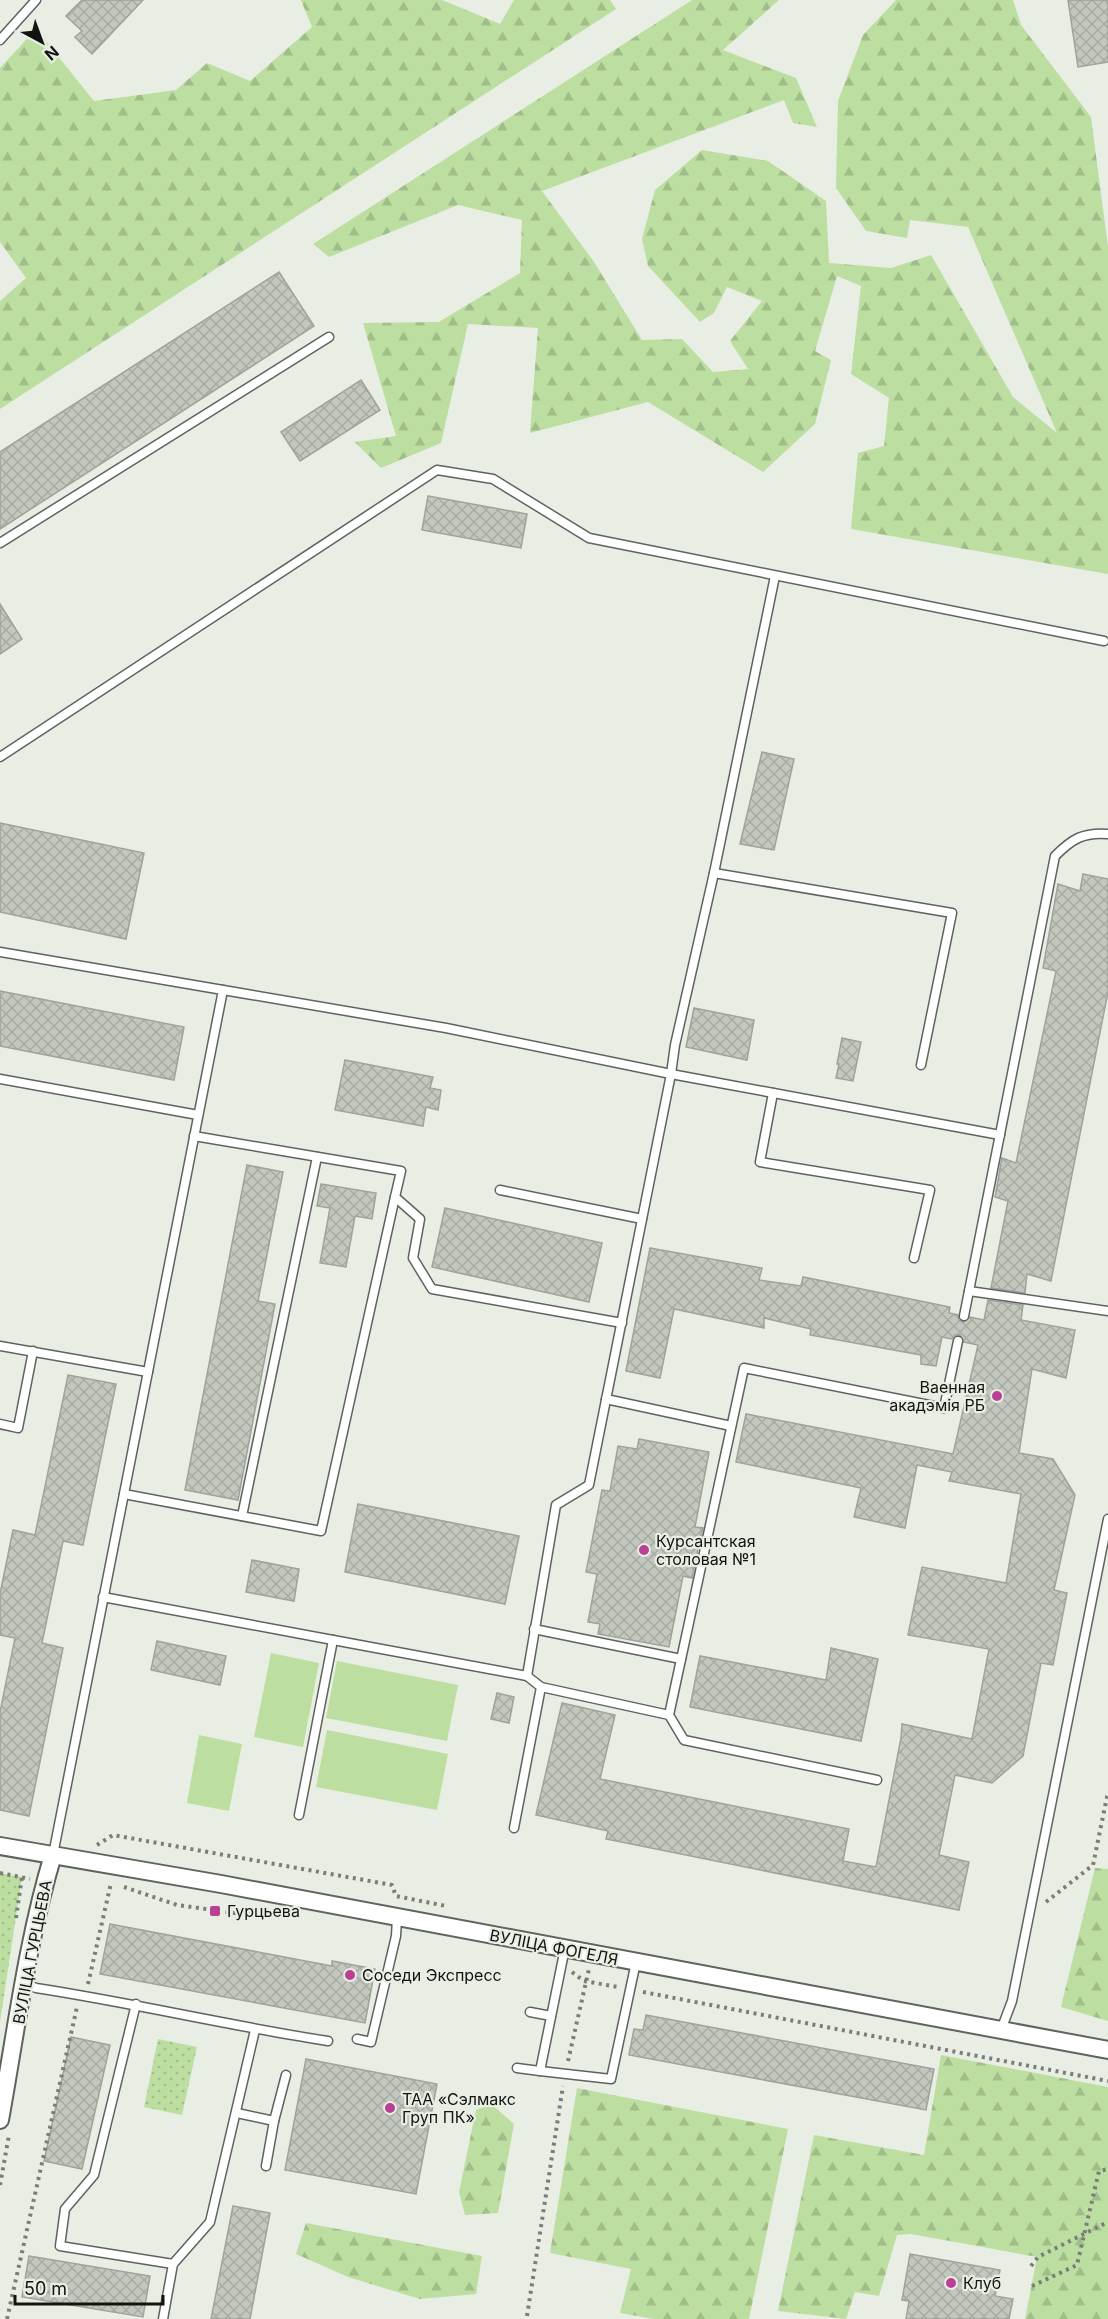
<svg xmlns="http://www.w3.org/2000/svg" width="1108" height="2319" font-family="Inter,sans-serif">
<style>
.grass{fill:url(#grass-dots)}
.forest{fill:url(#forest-firs)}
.pitch{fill:#bddea1}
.building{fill:url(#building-cross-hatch);stroke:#9ea39b;stroke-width:1.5}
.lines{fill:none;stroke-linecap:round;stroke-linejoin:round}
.lane-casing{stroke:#5e635b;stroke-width:11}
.street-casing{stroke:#5e635b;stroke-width:20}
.path{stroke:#7a7e78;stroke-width:4;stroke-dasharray:3 4.5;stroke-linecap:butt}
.lane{stroke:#fff;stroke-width:8}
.street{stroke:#fff;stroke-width:16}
.poi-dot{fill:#b94195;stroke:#e8eee4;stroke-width:2}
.labels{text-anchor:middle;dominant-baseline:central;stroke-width:4.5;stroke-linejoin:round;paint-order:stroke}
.poi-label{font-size:16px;fill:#121411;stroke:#e8eee4;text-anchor:start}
.street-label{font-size:16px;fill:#121411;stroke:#e8eee4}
</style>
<defs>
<pattern id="grass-dots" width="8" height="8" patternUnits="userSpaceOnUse" patternTransform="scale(1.5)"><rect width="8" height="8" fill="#bddea1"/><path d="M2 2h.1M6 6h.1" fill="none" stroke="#a1be8a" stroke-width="1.8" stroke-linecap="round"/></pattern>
<pattern id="forest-firs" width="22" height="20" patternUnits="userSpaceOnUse" patternTransform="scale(1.5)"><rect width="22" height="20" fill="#bddea1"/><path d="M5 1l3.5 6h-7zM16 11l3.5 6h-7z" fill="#a1be8a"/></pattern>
<pattern id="building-cross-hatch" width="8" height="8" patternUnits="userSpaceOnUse" patternTransform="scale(1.5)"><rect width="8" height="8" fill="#c3c8bf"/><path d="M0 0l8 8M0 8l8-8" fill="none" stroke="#a6aba3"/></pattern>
</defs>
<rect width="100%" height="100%" fill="#e8eee4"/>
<g class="grass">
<path d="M0,1873L22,1877L0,2022Z"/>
<path d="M158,2039L197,2047L182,2115L144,2107Z"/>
</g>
<g class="forest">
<path d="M301,0H442L500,24L514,0H610L616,9L0,409V301L26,278L0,242V68L36,29L94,101L176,90L207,63L250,81L312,27Z"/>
<path d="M692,0H779L723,50L796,78L817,127L793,123L784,100L542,191L594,262L642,340L682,339L713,372L748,369L730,341L762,301L727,287L714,313L700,322L648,266L642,239L655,190L702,150L768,161L826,201L829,263L891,268L931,255L1013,397L1057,433L968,227L910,220L907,238L866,231L836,188L838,101L863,35L896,0H1013L1021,25L1091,117L1108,247V574L851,529L858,453L884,446L889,398L851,374L861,286L837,276L815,351L831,360L815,424L763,472L648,402L530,433L538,328L468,324L441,443L381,468L355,442L396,436L363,323L439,322L520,273L522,220L458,205L329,257L313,244Z"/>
<path d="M1095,1868L1108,1869V2021L1061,2007Z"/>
<path d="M941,2055L1108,2087V2319H1025L1037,2257L911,2234L897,2235L879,2296L855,2292L846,2319L778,2311L814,2135L924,2155Z"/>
<path d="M577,2088L788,2129L749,2319H654L620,2313L631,2269L550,2253Z"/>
<path d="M491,2104L514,2124L498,2213L465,2215L459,2192L476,2110Z"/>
<path d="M306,2223L482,2256L476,2294L420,2299L348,2277L296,2254Z"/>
</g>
<g class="pitch">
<path d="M271,1653L319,1663L303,1747L254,1737Z"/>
<path d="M337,1661L458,1685L447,1741L326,1718Z"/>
<path d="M327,1730L448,1754L437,1810L316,1787Z"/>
<path d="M199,1735L242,1744L229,1811L187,1803Z"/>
</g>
<g class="building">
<path d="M82,0H143L92,54L75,37L82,31L66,16Z"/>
<path d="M1068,0H1108V62L1078,67Z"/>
<path d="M279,272L314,326L0,529V452Z"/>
<path d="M361,380L380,410L300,461L281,432Z"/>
<path d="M428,496L527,514L521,548L422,530Z"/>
<path d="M0,604L22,639L0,654Z"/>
<path d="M762,752L794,759L774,850L740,844Z"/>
<path d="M0,823L144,853L126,939L0,912Z"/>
<path d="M1083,874L1108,879V992L1051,1281L1027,1274L1025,1293L991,1288L1008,1201L995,1197L1002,1158L1016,1163L1056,971L1043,968L1058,884L1080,891Z"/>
<path d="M0,991L184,1027L174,1080L0,1046Z"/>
<path d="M694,1008L754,1020L747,1060L686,1047Z"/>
<path d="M842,1038L861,1042L853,1081L836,1078L839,1064H837Z"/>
<path d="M345,1060L433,1077L430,1088L441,1090L438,1110L426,1107L423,1126L335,1110Z"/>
<path d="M247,1165L283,1172L258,1301L275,1304L238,1500L185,1490Z"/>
<path d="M321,1184L376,1193L372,1219L355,1216L346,1267L320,1263L330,1208L317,1206Z"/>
<path d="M445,1208L602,1243L589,1302L432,1267Z"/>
<path d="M650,1248L762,1268L759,1280L801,1286L803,1277L950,1307L949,1313L958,1315L959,1320L963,1322L970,1317L984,1320L988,1300L1023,1305L1021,1320L1075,1330L1066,1378L1032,1369L1019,1453L1053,1459L1075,1495L1054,1590L1067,1593L1053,1665L1041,1663L1023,1756L992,1783L955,1775L939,1855L969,1862L959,1910L606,1839L608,1831L536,1815L562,1703L615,1715L600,1779L849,1829L843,1861L876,1867L901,1738L902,1724L972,1739L989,1649L908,1635L922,1567L1006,1583L1021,1494L949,1481L952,1472L917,1465L905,1528L854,1517L861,1488L736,1462L746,1414L953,1454L978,1345L964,1342L960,1335H955L952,1339L942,1337L936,1366L921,1364V1355L810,1335L811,1329L764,1318V1328L674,1309L660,1378L626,1371Z"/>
<path d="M68,1375L116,1384L83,1545L63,1541L42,1643L63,1648L29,1816L0,1810V1712L15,1638L0,1635V1594L13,1530L35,1535Z"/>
<path d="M639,1439L709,1452L695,1527L703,1528L700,1539L692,1578L683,1576L669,1647L598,1634L600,1624L588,1622L597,1574L586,1572L602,1490L610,1491L618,1446L637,1449Z"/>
<path d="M358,1504L519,1536L505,1604L345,1572Z"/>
<path d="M252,1560L299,1569L294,1601L246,1592Z"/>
<path d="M157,1641L226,1656L220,1685L151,1670Z"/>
<path d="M831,1648L878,1659L861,1741L690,1707L700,1656L826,1680Z"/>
<path d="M497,1693L514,1697L509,1723L491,1719Z"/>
<path d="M110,1924L332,1966V1961L375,1969L365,2023L100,1974Z"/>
<path d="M646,2015L934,2069L926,2110L629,2055L634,2029L643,2030Z"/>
<path d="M71,2037L110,2045L82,2169L44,2161Z"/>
<path d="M306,2059L437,2084L416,2194L285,2170Z"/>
<path d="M233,2206L270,2213L250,2319H211Z"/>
<path d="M910,2254L1000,2270L995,2296L1013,2299L1009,2319H906L909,2301L902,2300Z"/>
<path d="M29,2256L150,2276L143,2317L22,2297Z"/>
</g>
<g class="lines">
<g class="lane-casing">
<g id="lane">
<path d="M0,40L36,0"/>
<path d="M0,543L329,337"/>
<path d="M0,757L437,470L493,479L589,538L1104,641"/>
<path d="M1108,834C1083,832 1072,839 1055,856L969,1291L1108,1311"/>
<path d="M714,873L775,576"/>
<path d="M0,952L223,990L53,1855"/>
<path d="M223,990L446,1028L671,1074L1000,1135"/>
<path d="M0,1079L198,1115"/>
<path d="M773,1093L760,1162L930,1190L914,1258"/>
<path d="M194,1136L401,1171L395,1197L420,1219L413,1258L432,1289L622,1323"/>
<path d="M500,1190L642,1219"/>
<path d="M964,1316L969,1291"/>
<path d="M0,1346L148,1372"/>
<path d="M606,1399L731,1426"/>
<path d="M0,1424L18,1428L33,1351"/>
<path d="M124,1494L321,1531L395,1197"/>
<path d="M242,1516L317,1157"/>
<path d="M103,1597L333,1640"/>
<path d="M534,1629L681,1659"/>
<path d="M541,1687L669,1715L684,1740L877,1780"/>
<path d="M669,1715L744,1368L944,1408L958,1341"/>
<path d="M299,1815L333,1640L527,1676L556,1505L589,1485L671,1074L675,1045L714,873L952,913L921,1065"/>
<path d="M514,1828L541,1687L527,1676"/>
<path d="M565,1948L540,2071L611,2079L636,1962"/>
<path d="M24,1983L36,1988C134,2003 230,2026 328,2041"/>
<path d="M136,2004L94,2175L65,2209L60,2246L173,2264"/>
<path d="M530,2012L551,2016"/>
<path d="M1001,2030L1012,2001L1108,1519"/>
<path d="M357,2039L371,2042L396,1936L397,1918"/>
<path d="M517,2068L540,2071"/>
<path d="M237,2113L274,2121L266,2166"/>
<path d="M274,2121L286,2075"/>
<path d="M163,2319L173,2264L210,2222L255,2030"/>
</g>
</g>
<g class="street-casing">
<g id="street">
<path d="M0,1846L221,1884L1108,2050"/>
<path d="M0,2120C16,2032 27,1941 53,1855"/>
</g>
</g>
<g class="path">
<path d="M97,1845L113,1835L392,1885L396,1896L446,1906"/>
<path d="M0,1873L30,1879"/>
<path d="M124,1887L177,1905L242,1914L272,1913"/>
<path d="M1046,1902L1093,1865L1108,1792"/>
<path d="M16,1918L22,1877"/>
<path d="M572,1972L584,1981L618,1987"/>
<path d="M88,1984L111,1883"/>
<path d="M643,1992L1108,2081"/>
<path d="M568,2061L589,1969"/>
<path d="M0,2185L9,2135"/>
<path d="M1031,2266L1038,2257L1108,2222"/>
<path d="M1032,2286L1077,2265L1099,2171L1108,2169"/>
<path d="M527,2316L563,2086"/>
<path d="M7,2319L77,2007"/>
</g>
<use href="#lane" class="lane"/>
<use href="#street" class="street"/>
</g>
<g class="poi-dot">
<circle cx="997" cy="1396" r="6"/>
<circle cx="644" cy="1550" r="6"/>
<rect x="209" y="1905" width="12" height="12" rx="3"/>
<circle cx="350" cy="1975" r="6"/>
<circle cx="390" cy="2108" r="6"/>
<circle cx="951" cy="2283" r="6"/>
</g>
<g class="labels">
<g class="poi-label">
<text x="985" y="1387" text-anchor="end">Ваенная<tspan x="985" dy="18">акадэмія РБ</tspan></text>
<text x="656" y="1541">Курсантская<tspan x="656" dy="18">столовая №1</tspan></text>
<text x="227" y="1911">Гурцьева</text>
<text x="362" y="1975">Соседи Экспресс</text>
<text x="402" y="2099">ТАА «Сэлмакс<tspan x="402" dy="18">Груп ПК»</tspan></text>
<text x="963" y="2283">Клуб</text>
</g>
<g class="street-label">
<text transform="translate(554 1947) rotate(11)">ВУЛІЦА ФОГЕЛЯ</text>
<text transform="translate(32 1952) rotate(-79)">ВУЛІЦА ГУРЦЬЕВА</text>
</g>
</g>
<g transform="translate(42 42) rotate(139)" stroke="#e8eee4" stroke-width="4.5" paint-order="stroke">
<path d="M0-4.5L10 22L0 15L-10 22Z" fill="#121411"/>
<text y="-9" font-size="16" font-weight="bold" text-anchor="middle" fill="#121411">N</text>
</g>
<path d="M15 2295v9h148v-9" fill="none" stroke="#121411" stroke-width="3"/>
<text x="24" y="2295" font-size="18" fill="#121411" stroke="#e8eee4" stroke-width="4.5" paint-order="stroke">50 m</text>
</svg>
